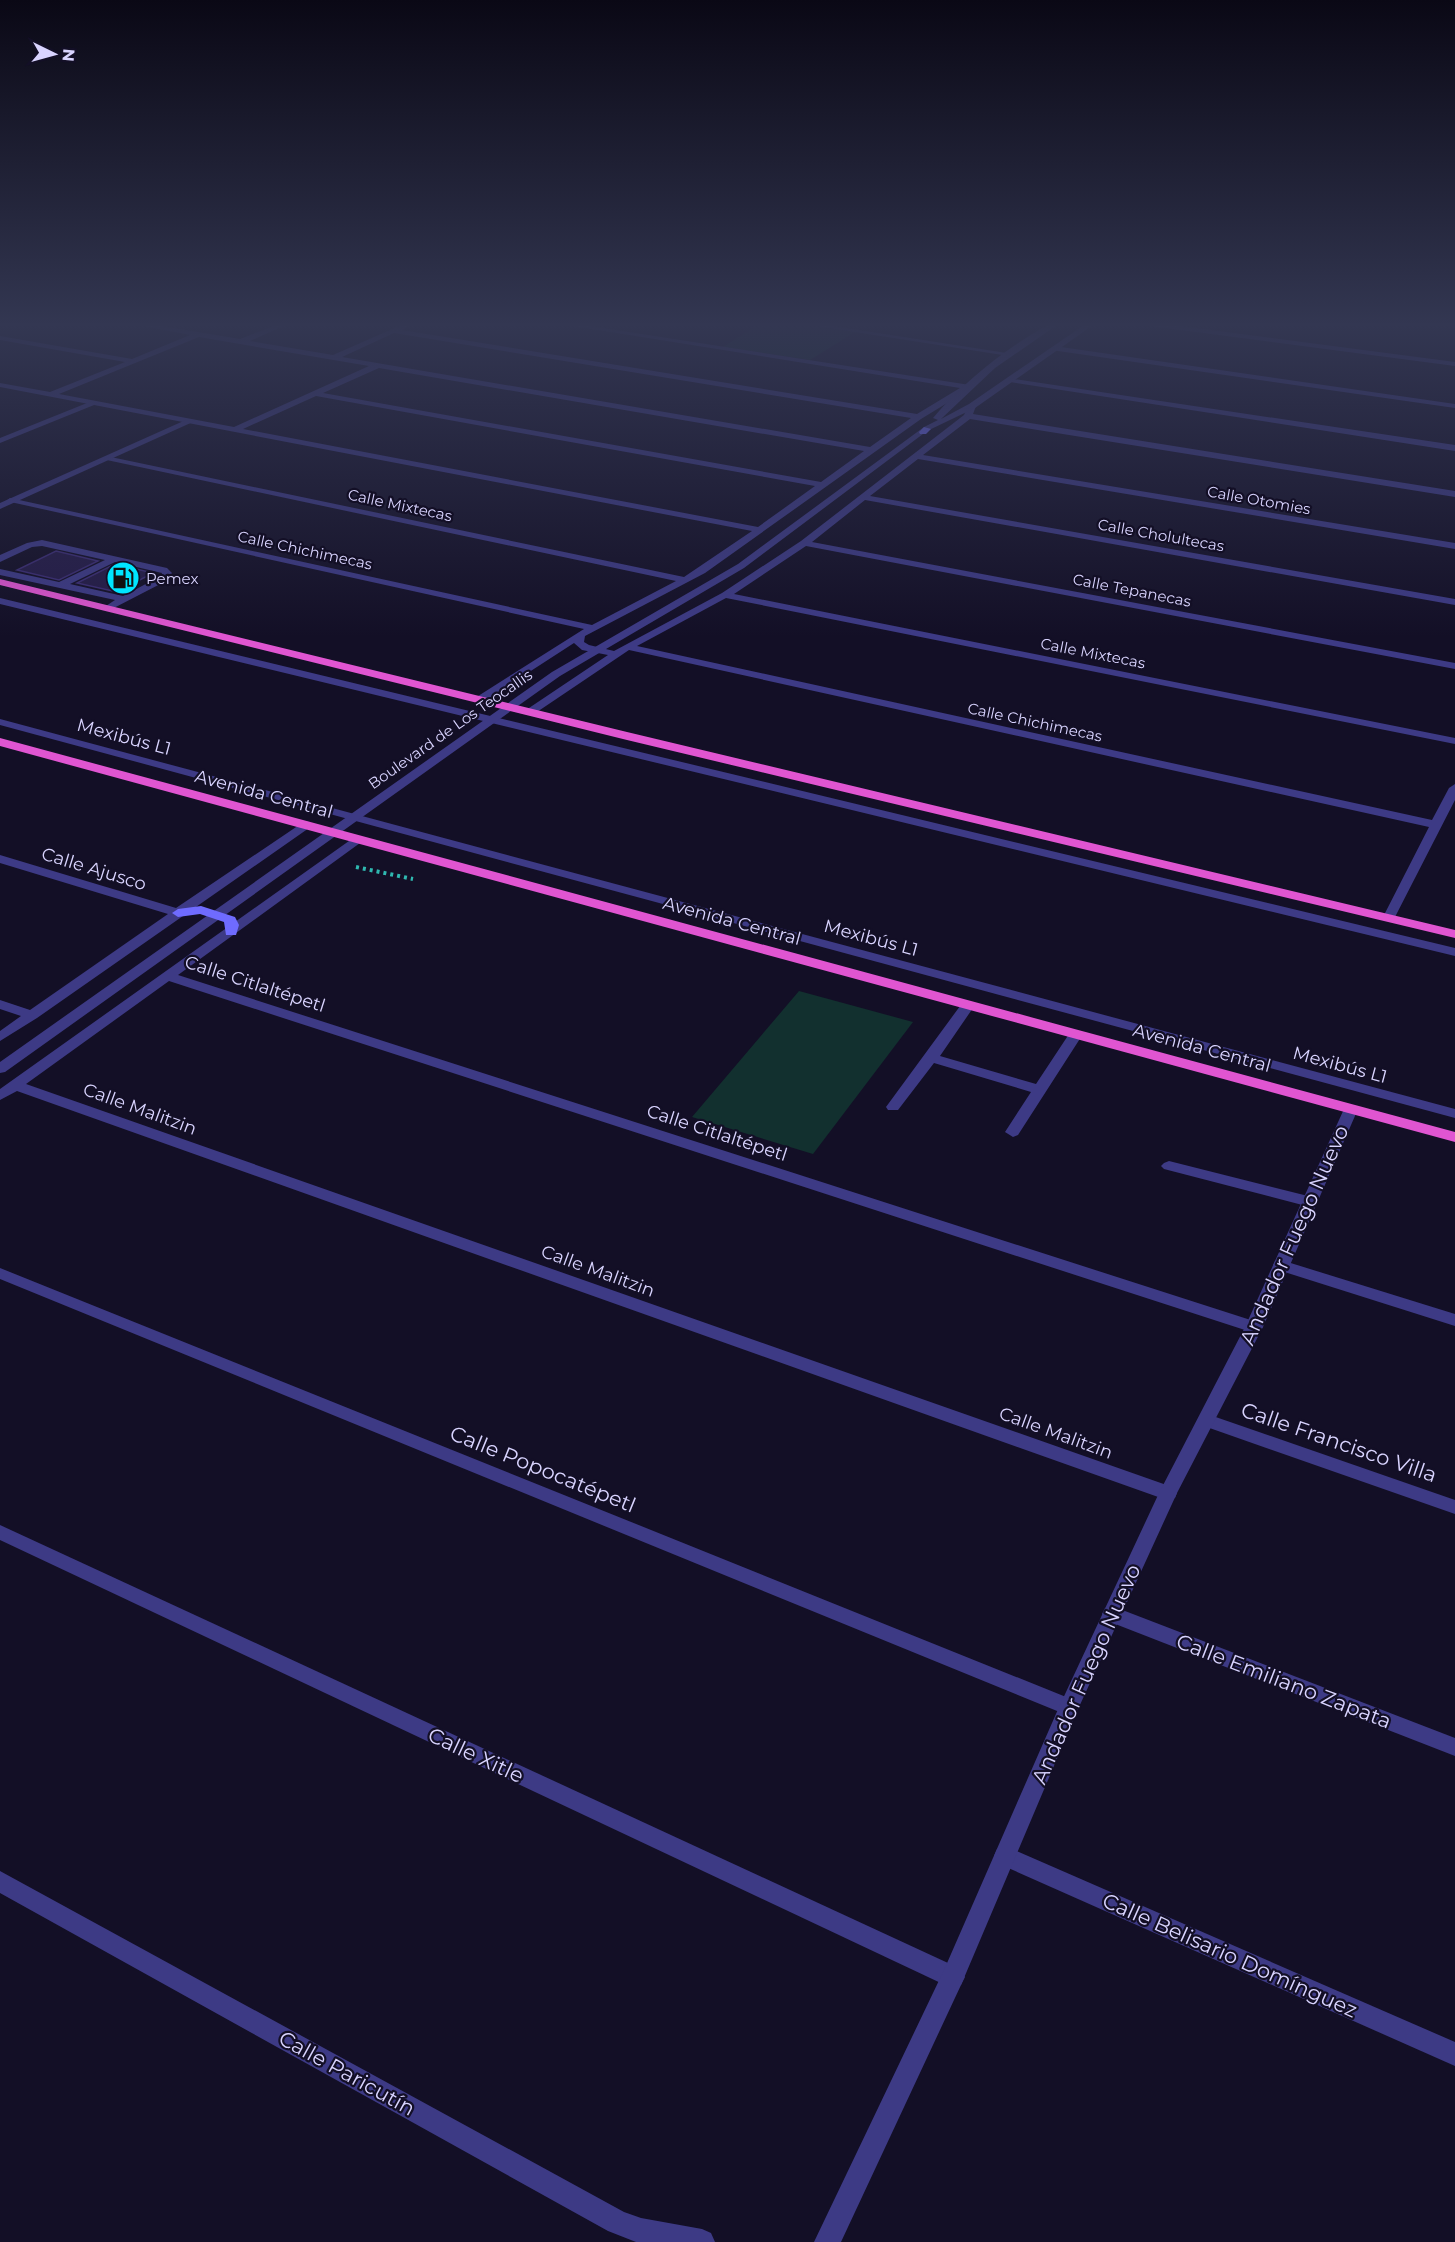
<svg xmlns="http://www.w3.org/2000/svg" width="1455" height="2242" font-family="Montserrat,sans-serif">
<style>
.green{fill:#12302f}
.building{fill:#241b47;stroke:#3b2d73;stroke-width:1.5}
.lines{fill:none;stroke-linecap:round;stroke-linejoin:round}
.path{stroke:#2fb8b0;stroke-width:4;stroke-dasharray:3 4;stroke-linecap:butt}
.service{fill:#3d3a85;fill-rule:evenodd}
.minor{fill:#3d3a85;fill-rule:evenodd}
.tertiary{fill:#3d3a85;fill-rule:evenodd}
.secondary{fill:#6f6bff;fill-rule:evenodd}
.trunk{fill:#e055d1;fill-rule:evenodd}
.labels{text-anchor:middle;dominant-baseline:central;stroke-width:4.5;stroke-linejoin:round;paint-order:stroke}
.far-street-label{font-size:15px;fill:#d9d4ff;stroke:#130f26}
.far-poi-label{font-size:15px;fill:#d9d4ff;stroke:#130f26;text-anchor:start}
.street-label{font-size:18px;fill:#d9d4ff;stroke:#130f26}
.near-street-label{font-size:21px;fill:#d9d4ff;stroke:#130f26}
</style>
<rect width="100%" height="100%" fill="#130f26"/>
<g class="green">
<path d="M761,323H789L855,332L810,360L723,347Z"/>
<path d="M799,991L913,1022L813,1154L692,1117Z"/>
</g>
<g class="building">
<path d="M56,551L98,561L59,580L17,570Z"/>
<path d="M115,564L153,573L117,592L77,583Z"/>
</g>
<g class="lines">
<path class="path" d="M356,867L413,879"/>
<g class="service">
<path d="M42,540L167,568L172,573L168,580L108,611L103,608L115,600L0,575V569L59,582L105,560L42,546L32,547L0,562V555L27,543ZM115,562L162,573L161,576L123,596L70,584Z"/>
<path d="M0,598L1455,948V956L0,604Z"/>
<path d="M0,719L1455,1109V1118L0,725Z"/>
<path d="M968,1001L975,1005L940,1056L1036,1084L1071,1031L1076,1030L1083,1034L1018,1135L1013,1137L1005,1132L1031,1092L934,1063L898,1110H888L886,1107L963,1002Z"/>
<path d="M1169,1161L1316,1198L1318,1202L1310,1207L1164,1169L1161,1166L1164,1163Z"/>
</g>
<g class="minor">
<path d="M129,323H144L240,339L281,323H290L250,341L333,355L406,323H415L402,330L917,414L960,388L554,323H571L970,385V389L921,419L705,573L585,636L584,642L589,645L614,651L722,593L801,541L964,415L968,406L972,404L976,406L973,414L1455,491V497L970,419L923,455L1455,543V549L918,459L870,496L1455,599V605L865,500L812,542L1455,663V669L806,546L734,594L1455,738V744L726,598L637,646L1432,820L1449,788L1455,784V800L1395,917L1389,921L1383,917L1429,827L629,650L534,714H526V710L608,655L582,650L574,643L483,702H475V698L584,629L6,501L10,498L592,625L676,581L102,459L106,456L684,577L752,531L0,387V383L50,392L125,362L0,340V336L132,359L190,335ZM394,333L911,418L870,447L342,357ZM199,337L369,366L234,427L59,394ZM379,368L864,451L821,482L323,393ZM316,396L815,486L758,527L243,429Z"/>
<path d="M797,323H814L1013,354L1009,356Z"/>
<path d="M1034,323H1052L1056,325L1052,327Z"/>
<path d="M1434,323H1455V327Z"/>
<path d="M1054,346L1455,404V408L1051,350Z"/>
<path d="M1007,378L1455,445V451L1010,382H1007Z"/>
<path d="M305,821L309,822V828L37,1018L0,1041V1031L21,1016L0,1009V1000L30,1010L168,914L0,863V855L176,908Z"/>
<path d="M356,836L360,837V843L178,975L1260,1323L1263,1327L1260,1331H1248L169,981L26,1084L1175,1488L1177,1493L1175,1498L1168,1500L1161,1498L17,1091L0,1100V1089Z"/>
<path d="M1281,1260L1455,1314V1326L1275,1269L1273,1265L1275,1261Z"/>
<path d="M0,1268L1076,1701L1079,1707L1076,1713L1069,1716L1062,1713L0,1279Z"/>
<path d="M1207,1414L1455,1500V1514L1201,1425L1198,1420L1201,1415Z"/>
<path d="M0,1525L961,1969L965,1977L961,1985L953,1988L945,1985L0,1540Z"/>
<path d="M1112,1606L1455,1738V1756L1105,1620L1102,1614L1105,1608Z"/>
<path d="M1005,1846L1455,2042V2066L997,1863L994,1856L997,1849Z"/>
<path d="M0,1871L624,2212L641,2218L702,2229L711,2233L715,2242H636L608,2231L0,1893Z"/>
</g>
<g class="tertiary">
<path d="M1051,323H1060L995,368L941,419L969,404L1087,323H1096L975,408L927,431L744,568L560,676L5,1072L0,1073V1062L552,672L738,564L924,427L938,420L933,418C965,380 1008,347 1051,323Z"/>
<path d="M1140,323H1158L1455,362V366L1143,325Z"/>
<path d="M92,401L99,403L0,443V438Z"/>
<path d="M188,419L195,421L0,509V503Z"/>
<path d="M1351,1105L1358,1109L1263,1327L1177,1493L1079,1707L961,1985L841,2242H814L944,1970L1059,1707L1159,1493L1245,1327L1344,1109Z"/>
</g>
<g class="secondary">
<path d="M1080,323H1088L1090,325L1086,327Z"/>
<path d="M924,427L931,429L926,434H920L919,432Z"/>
<path d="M201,906L235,917L239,925L236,935H226L224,922L200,914L178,917L172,913L178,909Z"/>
</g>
<g class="trunk">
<path d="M0,579L627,732L1455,930V938L627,740L0,585Z"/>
<path d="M0,738L1455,1132V1142L0,746Z"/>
</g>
</g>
<linearGradient id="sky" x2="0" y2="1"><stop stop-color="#0a0815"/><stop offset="0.51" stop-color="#333752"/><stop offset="1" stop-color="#333752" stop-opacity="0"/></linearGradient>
<rect width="1455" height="637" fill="url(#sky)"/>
<defs>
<g id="fuel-disc" transform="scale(1.725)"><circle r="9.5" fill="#00e5ff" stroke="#130f26"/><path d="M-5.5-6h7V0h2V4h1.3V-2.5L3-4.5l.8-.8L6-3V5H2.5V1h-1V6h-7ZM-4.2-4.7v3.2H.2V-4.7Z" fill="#111"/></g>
</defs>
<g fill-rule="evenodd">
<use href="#fuel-disc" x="123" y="578"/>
</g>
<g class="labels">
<g class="far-street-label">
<text transform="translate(1259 500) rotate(10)">Calle Otomies</text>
<text transform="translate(400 505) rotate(12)">Calle Mixtecas</text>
<text transform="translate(1161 535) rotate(10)">Calle Cholultecas</text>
<text transform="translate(305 550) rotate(12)">Calle Chichimecas</text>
<text transform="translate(1132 590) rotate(11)">Calle Tepanecas</text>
<text transform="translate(1093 653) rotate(11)">Calle Mixtecas</text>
<text transform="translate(1035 722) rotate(12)">Calle Chichimecas</text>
<text transform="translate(450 729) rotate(-35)">Boulevard de Los Teocallis</text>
</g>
<g class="far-poi-label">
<text x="146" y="578">Pemex</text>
</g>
<g class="street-label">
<text transform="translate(124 737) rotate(15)">Mexibús L1</text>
<text transform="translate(264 794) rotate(15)">Avenida Central</text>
<text transform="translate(94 869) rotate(17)">Calle Ajusco</text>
<text transform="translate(732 921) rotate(15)">Avenida Central</text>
<text transform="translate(871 938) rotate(15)">Mexibús L1</text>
<text transform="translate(255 984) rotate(18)">Calle Citlaltépetl</text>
<text transform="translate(1202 1048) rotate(15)">Avenida Central</text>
<text transform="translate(1340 1065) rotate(15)">Mexibús L1</text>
<text transform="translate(140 1109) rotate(20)">Calle Malitzin</text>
<text transform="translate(717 1133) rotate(18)">Calle Citlaltépetl</text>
<text transform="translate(598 1271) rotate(20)">Calle Malitzin</text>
<text transform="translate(1056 1433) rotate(20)">Calle Malitzin</text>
</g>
<g class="near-street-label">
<text transform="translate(1294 1235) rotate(-66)">Andador Fuego Nuevo</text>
<text transform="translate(1339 1442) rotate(19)">Calle Francisco Villa</text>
<text transform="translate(543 1469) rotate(22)">Calle Popocatépetl</text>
<text transform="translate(1086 1674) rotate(-66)">Andador Fuego Nuevo</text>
<text transform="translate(1284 1681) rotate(21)">Calle Emiliano Zapata</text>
<text transform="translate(476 1755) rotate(25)">Calle Xitle</text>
<text transform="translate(1230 1955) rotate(24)">Calle Belisario Domínguez</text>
<text transform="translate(347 2073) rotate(29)">Calle Paricutín</text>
</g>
</g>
<g transform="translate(54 54) rotate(95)" stroke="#130f26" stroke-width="4.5" paint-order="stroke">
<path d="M0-4.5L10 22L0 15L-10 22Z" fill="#d9d4ff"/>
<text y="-9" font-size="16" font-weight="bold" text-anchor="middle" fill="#d9d4ff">N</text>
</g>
</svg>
